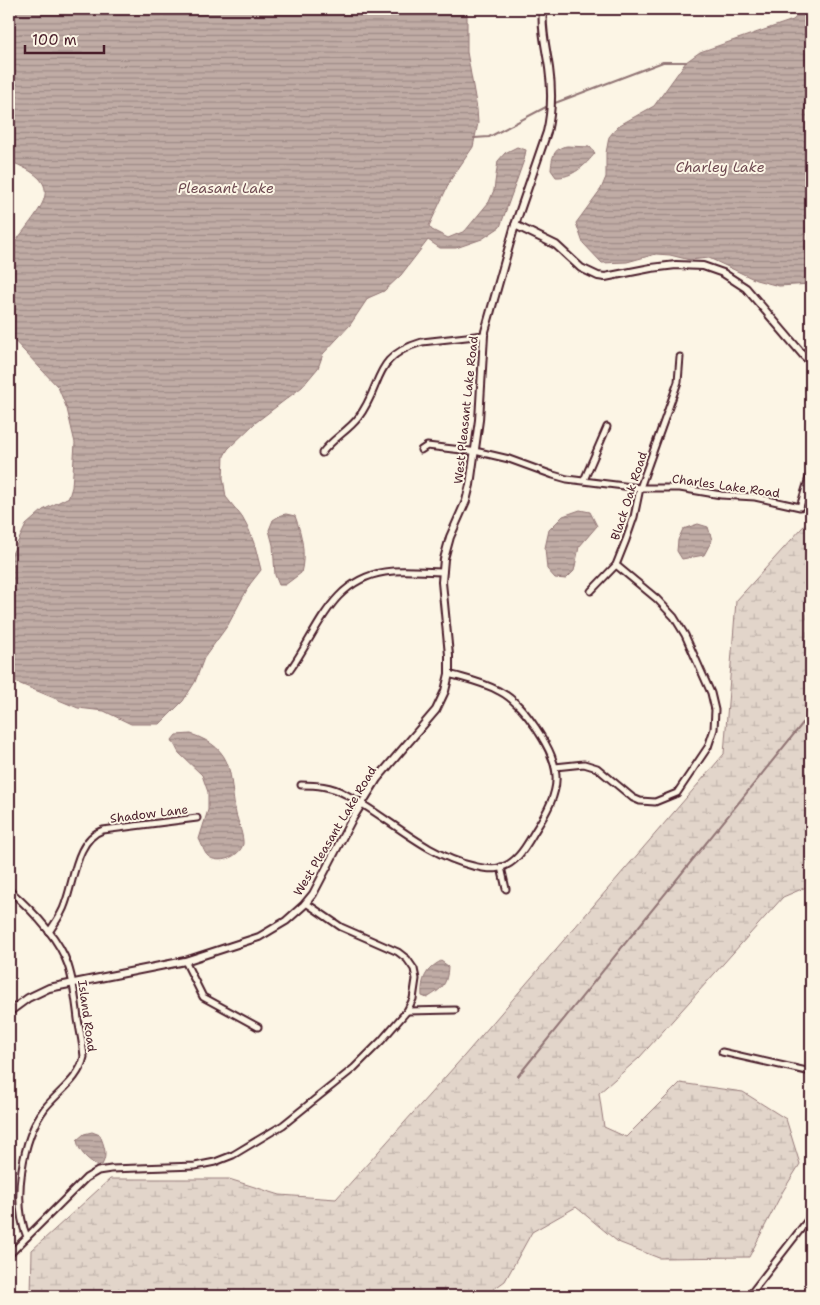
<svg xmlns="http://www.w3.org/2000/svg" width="820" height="1305" font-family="'Shantell Sans',sans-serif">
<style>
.wetland{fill:url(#wetland-marsh);stroke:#967a7a}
.water{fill:url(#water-rules);stroke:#917474}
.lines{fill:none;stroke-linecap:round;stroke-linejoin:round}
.stream{stroke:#917474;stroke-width:2}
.minor-casing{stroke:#4a1f2b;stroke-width:9}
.tertiary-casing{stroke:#4a1f2b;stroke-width:10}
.minor{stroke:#fcf5e5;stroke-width:5}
.tertiary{stroke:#fcf5e5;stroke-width:6}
.labels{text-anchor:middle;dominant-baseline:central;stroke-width:4;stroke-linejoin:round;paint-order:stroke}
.street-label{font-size:12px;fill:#4a1f2b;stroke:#fcf5e5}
.water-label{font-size:14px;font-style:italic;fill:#6d4950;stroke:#fcf5e5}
</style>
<defs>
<pattern id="wetland-marsh" width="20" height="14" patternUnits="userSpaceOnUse" patternTransform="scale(1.25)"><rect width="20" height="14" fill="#e2d5ca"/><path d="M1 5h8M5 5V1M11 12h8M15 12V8" fill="none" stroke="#c3b6ae"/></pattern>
<pattern id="water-rules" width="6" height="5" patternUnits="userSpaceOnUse" patternTransform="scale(1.25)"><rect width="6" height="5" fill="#c0aca5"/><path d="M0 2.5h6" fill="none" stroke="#9e8b87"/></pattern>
</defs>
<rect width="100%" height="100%" fill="#fcf5e5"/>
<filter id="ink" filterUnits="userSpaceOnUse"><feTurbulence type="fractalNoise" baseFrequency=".02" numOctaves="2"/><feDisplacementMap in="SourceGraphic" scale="10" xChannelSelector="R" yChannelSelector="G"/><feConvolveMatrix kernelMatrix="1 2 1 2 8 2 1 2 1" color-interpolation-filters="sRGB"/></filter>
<g filter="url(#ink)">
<path class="wetland" d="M811,518V885L783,897L639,1058L599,1093L604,1127L626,1137L680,1083L743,1092L786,1119L800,1164L783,1191L749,1257L659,1258L618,1242L576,1207L532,1232L505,1281L484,1296H31L32,1250L110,1179H229L280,1195L336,1199L464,1056L724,754L736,601Z"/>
<g class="water">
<path d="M9,9H467V52L477,109L478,123L473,147L451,179L429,226L432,230L448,238L465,231L489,202L494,190L498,161L505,153L517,147L526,150L524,160L500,227L482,239L456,248H440L428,240L401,275L384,291L368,298L350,325L323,354L318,368L302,387L255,423L228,449L224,456L223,478L226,497L242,517L249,530L255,546L261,570L250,584L228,625L204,658L195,682L183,701L160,724H131L104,711L78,708L18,683L9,681V560L26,525L43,510L69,497L72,487L75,443L67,409L58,387L9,335C9,315 9,296 9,277C9,269 8,261 9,253C10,248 16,242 19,237C46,201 65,183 9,161Z"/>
<path d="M805,9H811V284L779,286L756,280L709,258L690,260L670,255L656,254L627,262L602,263L583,243L576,223L601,189L606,177V153L609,137L618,126L654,106L686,62L700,52L793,20Z"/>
<path d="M567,146L590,147L595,153C586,165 572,178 556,177L551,170C552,158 553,148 567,146Z"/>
<path d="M580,510L590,512L597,526L579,547L574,571L566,579L555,578L547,569L545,548L549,530L563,516Z"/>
<path d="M286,514L295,516C302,535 306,554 301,573L285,585H279L275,575L273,545L269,530L273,520L281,515Z"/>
<path d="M698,524L708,527L712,540L704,555L682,559L677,551L678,540L683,529Z"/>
<path d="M191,734C237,750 228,774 236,814C238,821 244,838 243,844C240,857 218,865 208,856C204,853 202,844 199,839L208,810V792L202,775L179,753L172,740L176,735Z"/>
<path d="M441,961L448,966C447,985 443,988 427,998L422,996C421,979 426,969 441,961Z"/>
<path d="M92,1132L100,1135C104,1146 108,1154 102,1165H96C86,1158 79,1152 77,1140L84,1134Z"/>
</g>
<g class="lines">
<g class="stream">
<path d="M555,103L663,62H686"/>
<path d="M474,138L489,137L546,107"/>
<path d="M518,1076L811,713"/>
</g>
<g class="minor-casing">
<g id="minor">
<path d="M421,450L427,446L479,452L509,459L553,475L567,479L640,488H680L721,495L755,497L800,507L811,471"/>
<path d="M322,453C332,439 348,431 358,418C384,384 371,357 422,342L484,335"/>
<path d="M584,480L607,427"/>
<path d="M591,591L616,565L626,540L634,517L640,488L678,382L680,357"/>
<path d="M290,670C318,631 331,580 385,572C403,569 424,572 443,572"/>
<path d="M555,767L584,764L597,768L633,798L640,801L655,802L677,793L708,747L714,729L715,710L711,693L685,635L674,617L657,599L616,565"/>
<path d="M301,785C316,785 331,786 345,794C389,817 423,854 473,866C482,868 490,870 499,868C517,864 526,846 535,831C562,789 564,770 536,728C526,713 515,699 499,691C483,682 466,679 449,674"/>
<path d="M501,867L506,889"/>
<path d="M9,890C32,910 58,936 68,965C74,983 76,1001 78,1019C80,1031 83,1044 84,1057C79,1079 59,1091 45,1108C22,1138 12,1202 27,1237"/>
<path d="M49,932C55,923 62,914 65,904C74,881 76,839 103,830L197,818"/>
<path d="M185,961L203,997L258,1027"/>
<path d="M407,1011L455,1010"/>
<path d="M722,1052L811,1072"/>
<path d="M9,1255L86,1178L98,1171L111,1169L195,1166L215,1162L233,1155L283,1125L354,1068L381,1041L407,1011L413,999L416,979L414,969L407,959L398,952L341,927L306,903"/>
<path d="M749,1296L811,1216"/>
</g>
</g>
<g class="tertiary-casing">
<g id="tertiary">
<path d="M515,225L556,245L581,268L598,276L605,277L651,268L676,265L703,266L723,273L746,288L804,356L811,362"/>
<path d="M9,1012L28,998L49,988L185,961L259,937L286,921L304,905L313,894L351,821L377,779L436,710L445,691L449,674V655L442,582L444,559L450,537L466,501L470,485L479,420L484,335L515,225L547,132C552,111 552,89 549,68C546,48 541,29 543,9"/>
</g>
</g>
<use href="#minor" class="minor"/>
<use href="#tertiary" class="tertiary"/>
</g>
</g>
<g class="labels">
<g class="street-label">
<text transform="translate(466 410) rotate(-84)">West Pleasant Lake Road</text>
<text transform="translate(726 486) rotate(8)">Charles Lake Road</text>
<text transform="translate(629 496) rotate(-72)">Black Oak Road</text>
<text transform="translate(149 814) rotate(-7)">Shadow Lane</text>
<text transform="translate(335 831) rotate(-59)">West Pleasant Lake Road</text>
<text transform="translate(87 1016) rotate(82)">Island Road</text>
</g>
<g class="water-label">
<text x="720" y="167">Charley Lake</text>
<text x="226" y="188">Pleasant Lake</text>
</g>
</g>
<rect width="820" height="1305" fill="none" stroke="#fcf5e5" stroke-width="30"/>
<rect x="15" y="15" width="790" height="1275" fill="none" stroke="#4a1f2b" stroke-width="2" filter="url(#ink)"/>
<path d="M25 45v8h79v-8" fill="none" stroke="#4a1f2b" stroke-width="2.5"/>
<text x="32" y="45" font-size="15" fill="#4a1f2b" stroke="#fcf5e5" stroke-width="4" paint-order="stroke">100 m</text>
</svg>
